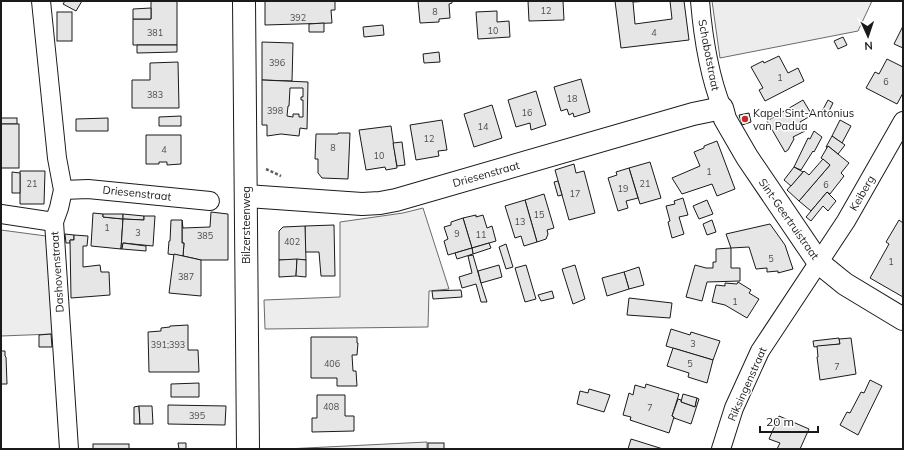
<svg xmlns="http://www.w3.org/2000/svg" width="904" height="450" font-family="Mulish,sans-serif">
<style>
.built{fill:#ededed;stroke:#6a6a6a}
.building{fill:#e6e6e6;stroke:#1a1a1a;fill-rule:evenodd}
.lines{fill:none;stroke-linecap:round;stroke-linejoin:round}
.minor-casing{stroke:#1a1a1a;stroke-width:20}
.tertiary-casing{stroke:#1a1a1a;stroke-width:24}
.secondary-casing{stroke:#1a1a1a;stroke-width:24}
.path{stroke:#5f5f5f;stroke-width:2.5;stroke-dasharray:3 2;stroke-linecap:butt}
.minor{stroke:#fff;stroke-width:18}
.tertiary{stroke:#fff;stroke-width:22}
.secondary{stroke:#fff;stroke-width:22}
.poi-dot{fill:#c62828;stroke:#fff;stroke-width:1.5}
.labels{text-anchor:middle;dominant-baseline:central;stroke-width:3;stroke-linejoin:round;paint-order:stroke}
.number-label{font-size:9px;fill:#4d4d4d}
.street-label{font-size:11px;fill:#1a1a1a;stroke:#fff}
.poi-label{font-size:11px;fill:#1a1a1a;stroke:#fff;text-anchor:start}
</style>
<rect width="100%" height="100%" fill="#fff"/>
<g class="built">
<path d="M712,1H872L858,31L720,58Z"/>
<path d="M423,208L449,289L429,291L428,327L265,329L264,300L340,297V222L403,213Z"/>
<path d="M1,230L46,236L53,334L1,336Z"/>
<path d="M427,442V449H286Z"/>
</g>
<g class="building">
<path d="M65,1H82L76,11L63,4Z"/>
<path d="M151,1H177V45H133V19H151Z"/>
<path d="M265,1H335V10H331L332,23L265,25Z"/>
<path d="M418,1H452V3L449,4L450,18L439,19V22L420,23Z"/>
<path d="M528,1H563L564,20L529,21Z"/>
<path d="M615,1H649L633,2L635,24L672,19L670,1H684L689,40L621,48Z"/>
<path d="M151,8V19H133V9Z"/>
<path d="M497,11V22L509,21L510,37L478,39L476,12Z"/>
<rect x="57" y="12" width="15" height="29"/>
<path d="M324,23V32H309V24Z"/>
<path d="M383,25L384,35L364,37L363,27Z"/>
<path d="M903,26V48L894,44Z"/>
<path d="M843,37L847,45L838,49L834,41Z"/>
<path d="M262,42L293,43L292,81L262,80Z"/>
<path d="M137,45H177V52L137,53Z"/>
<path d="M439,52L440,62L424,63L423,54Z"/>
<path d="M779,56L788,73L798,68L804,81L765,101L759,90L763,88L751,67L763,61L764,63Z"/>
<path d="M887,59L903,67V93L897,104L866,88L875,72L879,74Z"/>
<path d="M178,62L179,108H132V80H150V63Z"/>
<path d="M581,79L590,112L574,117L573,113L569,115L567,109L561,111L554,87Z"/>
<path d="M262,80L308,82L307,129L300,128L299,136L281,134L267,136V125H262ZM290,88H303V97H301V100H303V117H299V114H293V117L287,116L288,106H289Z"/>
<path d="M536,91L546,125L531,130L530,123L516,127L508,100Z"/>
<path d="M803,100L812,115L800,122L805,131L793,137L794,139L788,150L785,152L767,121Z"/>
<path d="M828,100L833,103L826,117L820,115Z"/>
<path d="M492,105L502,138L474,147L464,114Z"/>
<path d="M749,113L751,122L742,125L739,115Z"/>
<path d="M181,116V126H159V117Z"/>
<rect x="1" y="118" width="16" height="6"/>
<path d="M108,118V131H76V119Z"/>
<path d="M442,120L447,150L438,151L439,156L416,160L410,125Z"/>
<path d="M840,120L851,126L842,143L832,136Z"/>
<rect x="1" y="124" width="18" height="44"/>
<path d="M391,126L397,168L386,170L385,167L366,170L359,130Z"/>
<path d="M814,131L822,137L814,152L813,151L801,170L794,167L808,138L810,139Z"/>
<path d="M338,133H350L348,179L322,178L318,173V159H315L316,134H338Z"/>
<path d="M146,135H181V164L167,165V162H159V164H146Z"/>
<path d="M832,136L845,145L838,154L828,146V148L826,147Z"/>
<path d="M717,141L735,189L717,196L712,184L682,194L672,178L700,166L694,152L704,148V146Z"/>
<path d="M402,142L405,165L397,166L393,143Z"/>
<path d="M828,146L849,163L841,173L844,176L830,194L827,192L811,211L799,201L830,165L821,158Z"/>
<path d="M823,159L830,165L799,201L787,190L804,171L809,175Z"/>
<path d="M650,162L661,198L640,204L629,168Z"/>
<path d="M574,164L576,173L584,171L595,213L569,220L555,170Z"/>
<path d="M794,167L803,172L791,186L784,180Z"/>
<path d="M629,168L638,198L626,201L628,208L618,211L608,178L617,175L616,172Z"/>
<path d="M20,171H45L44,204H20Z"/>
<path d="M12,172L20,173V193H12Z"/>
<path d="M558,181L562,195L558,196L554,182Z"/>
<path d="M827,192L836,201L828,211L823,206L811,221L806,217Z"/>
<path d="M544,194L554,228L547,230L548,234L546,239L537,242L525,200Z"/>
<path d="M683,198L688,215L679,217L684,234L672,238L668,222L670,221L666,206L675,204L674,201Z"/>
<path d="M525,200L537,242L524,246L521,236L515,238L505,206Z"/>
<path d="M707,200L713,214L699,219L693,206Z"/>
<path d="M211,212L228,214V260H201L183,256L184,243H182V220L183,228L210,227Z"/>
<path d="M93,213L103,214V217L123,219L121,249L91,246Z"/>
<path d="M103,214H123V219L103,217Z"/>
<path d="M123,214L144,216V220L123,219Z"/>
<path d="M476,215V217L483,215L487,228L492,226L496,241L472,248L463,218Z"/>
<path d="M144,216H155L153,246L123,243L122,249H121L123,219L144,220Z"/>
<path d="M463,218L472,248L448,255L444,241L448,239L444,227L451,225V222Z"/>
<path d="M171,220H182V243H184L183,256L168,254L169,241H170Z"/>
<path d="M712,220L716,232L707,235L703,224Z"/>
<path d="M899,220L903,223V297L870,278L889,244L886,242Z"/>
<path d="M770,224L785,245L793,269L778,273V271L767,272V268L756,269L749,247L731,248L726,234Z"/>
<path d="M334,225L335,276H321L319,252H305V226Z"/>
<path d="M305,226L306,260H279V231L283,227Z"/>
<path d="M65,234L74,235V240H70V243H66Z"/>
<path d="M74,235L88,236L87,246H83V267L100,265L101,272H109L110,295L71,298L70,240H74Z"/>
<path d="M123,243L146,246V251L122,249Z"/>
<path d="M489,243L491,248L473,254L472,248Z"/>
<path d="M506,244L513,267L506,269L499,247Z"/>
<path d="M472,248L473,254L457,259L455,253Z"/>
<path d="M731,248V268H740V281L707,282L702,301L686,297L695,265L706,268H713V262H716V249Z"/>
<path d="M174,254L201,260V296L169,293Z"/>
<path d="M473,255L481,283L487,302H481L476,284L462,288L459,277L472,273L468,256Z"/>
<path d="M297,259L296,276L279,277V260Z"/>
<path d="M297,259L306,260V277L296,276Z"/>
<path d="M499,265L502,277L481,283L478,271Z"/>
<path d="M526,265L536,299L525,302L515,268Z"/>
<path d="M575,265L585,299L573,304L562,269Z"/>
<path d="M639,267L644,285L629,289L624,272Z"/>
<path d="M624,272L629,289L607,296L602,278Z"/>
<path d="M738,282L751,290L749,293L759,299L747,318L725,305L712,302L716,285L725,286V283L737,284Z"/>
<path d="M461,290L462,297L433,299L432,291Z"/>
<path d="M552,291L554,298L541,301L538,295Z"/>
<path d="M629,298L672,303L670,318L627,315Z"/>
<path d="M188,325V350H198L199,372H149L148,332L161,331V328L170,327V326Z"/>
<path d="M671,329L690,335L691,332L720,341L713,360L666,346Z"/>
<path d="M51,334L52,347H39V335Z"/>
<path d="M311,337H357V343H358L357,355H352L353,371H356L357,386H337V378H311Z"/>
<path d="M839,338L840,344L814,347L813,341Z"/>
<path d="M851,338L856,374L820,380L817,357H818L817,346L840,344L839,339Z"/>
<path d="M673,348L713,360L707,383L688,377L689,373L667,366Z"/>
<path d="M1,351H5V356L6,357L7,384H1Z"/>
<path d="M870,380L882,386L858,435L840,425L847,412L850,413L861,392L864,393Z"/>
<path d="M199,383V397H171V384Z"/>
<path d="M646,384L679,394L672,416L674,417L669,433L630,420L631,417L623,415L629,393L633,395L635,385L645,388Z"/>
<path d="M589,389L610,395L604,412L577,404L580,391L588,393Z"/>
<path d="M683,394L697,398L695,407L681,402Z"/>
<path d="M317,395H345V416H354V431L312,432V418H317Z"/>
<path d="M697,398L699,399L691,424L674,418V417L672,416L678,399L681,400V402L695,407Z"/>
<path d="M168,405L226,406L225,425L168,424Z"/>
<path d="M139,406L140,424H134V407Z"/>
<path d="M139,406H152L153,424H140Z"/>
<path d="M779,416L809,429L800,449H777L780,443L769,439Z"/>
<path d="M631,439L663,449H628Z"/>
<path d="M178,443H186V449H179Z"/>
<rect x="428" y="443" width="16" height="6"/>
<rect x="93" y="444" width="36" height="5"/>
</g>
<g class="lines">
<g class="minor-casing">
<g id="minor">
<path d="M41,1L57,158L63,190L59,208L54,222L69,449"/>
<path d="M700,1C703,37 709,75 722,108"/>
<path d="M63,190L88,189L210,201"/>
<path d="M1,214L54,222"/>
<path d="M721,449L734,408L760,351L846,221L903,121"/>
</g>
</g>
<g class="tertiary-casing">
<path id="tertiary" d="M246,196L362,204L380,203L396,200L693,114L722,108L725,119L747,157L819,263L845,284L903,319"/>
</g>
<g class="secondary-casing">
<path id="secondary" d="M244,1L248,449"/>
</g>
<path class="path" d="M266,169L281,176"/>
<use href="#minor" class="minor"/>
<use href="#tertiary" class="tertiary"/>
<use href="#secondary" class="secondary"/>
</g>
<circle class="poi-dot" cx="745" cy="119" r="4"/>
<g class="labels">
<g class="number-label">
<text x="546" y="10">12</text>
<text x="435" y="11">8</text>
<text x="298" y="17">392</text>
<text x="493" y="30">10</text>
<text x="155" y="32">381</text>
<text x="654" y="32">4</text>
<text x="277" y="62">396</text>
<text x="780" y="77">1</text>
<text x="886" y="81">6</text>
<text x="155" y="94">383</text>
<text x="572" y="98">18</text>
<text x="275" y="110">398</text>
<text x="527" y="112">16</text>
<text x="483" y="126">14</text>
<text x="429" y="138">12</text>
<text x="333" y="147">8</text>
<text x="164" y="149">4</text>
<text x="379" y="155">10</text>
<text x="709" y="171">1</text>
<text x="32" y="183">21</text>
<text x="645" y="183">21</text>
<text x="826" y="184">6</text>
<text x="623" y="188">19</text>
<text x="575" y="193">17</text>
<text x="539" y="214">15</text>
<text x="520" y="221">13</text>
<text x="107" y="227">1</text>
<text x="138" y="232">3</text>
<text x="457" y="233">9</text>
<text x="481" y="234">11</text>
<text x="205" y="235">385</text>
<text x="292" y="241">402</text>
<text x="771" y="258">5</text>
<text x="891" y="261">1</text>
<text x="186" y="276">387</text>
<text x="735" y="301">1</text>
<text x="693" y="343">3</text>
<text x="168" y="344">391;393</text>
<text x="332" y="363">406</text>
<text x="690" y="363">5</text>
<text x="837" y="366">7</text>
<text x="331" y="406">408</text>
<text x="650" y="407">7</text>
<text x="197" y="415">395</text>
</g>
<g class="street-label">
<text transform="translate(709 55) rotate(79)">Schabotstraat</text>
<text transform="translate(486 174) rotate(-16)">Driesenstraat</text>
<text transform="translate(137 193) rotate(6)">Driesenstraat</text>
<text transform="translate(862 193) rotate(-60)">Keiberg</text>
<text transform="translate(789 219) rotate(55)">Sint-Geertruistraat</text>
<text transform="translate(246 225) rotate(-90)">Bilzersteenweg</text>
<text transform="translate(57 272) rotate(-94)">Dashovenstraat</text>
<text transform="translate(747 384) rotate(-66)">Riksingenstraat</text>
</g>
<g class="poi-label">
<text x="753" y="113">Kapel Sint-Antonius<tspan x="753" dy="13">van Padua</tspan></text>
</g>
</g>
<rect width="904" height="450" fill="none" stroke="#1a1a1a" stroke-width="4"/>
<g transform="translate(868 36) rotate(177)" stroke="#ffffff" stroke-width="3" paint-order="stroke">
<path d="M0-3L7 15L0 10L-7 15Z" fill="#1a1a1a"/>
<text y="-6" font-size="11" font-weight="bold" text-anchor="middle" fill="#1a1a1a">N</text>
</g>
<path d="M760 426v6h58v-6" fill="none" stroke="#1a1a1a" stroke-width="2"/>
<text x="766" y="426" font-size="12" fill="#1a1a1a" stroke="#ffffff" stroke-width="3" paint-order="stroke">20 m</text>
</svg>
